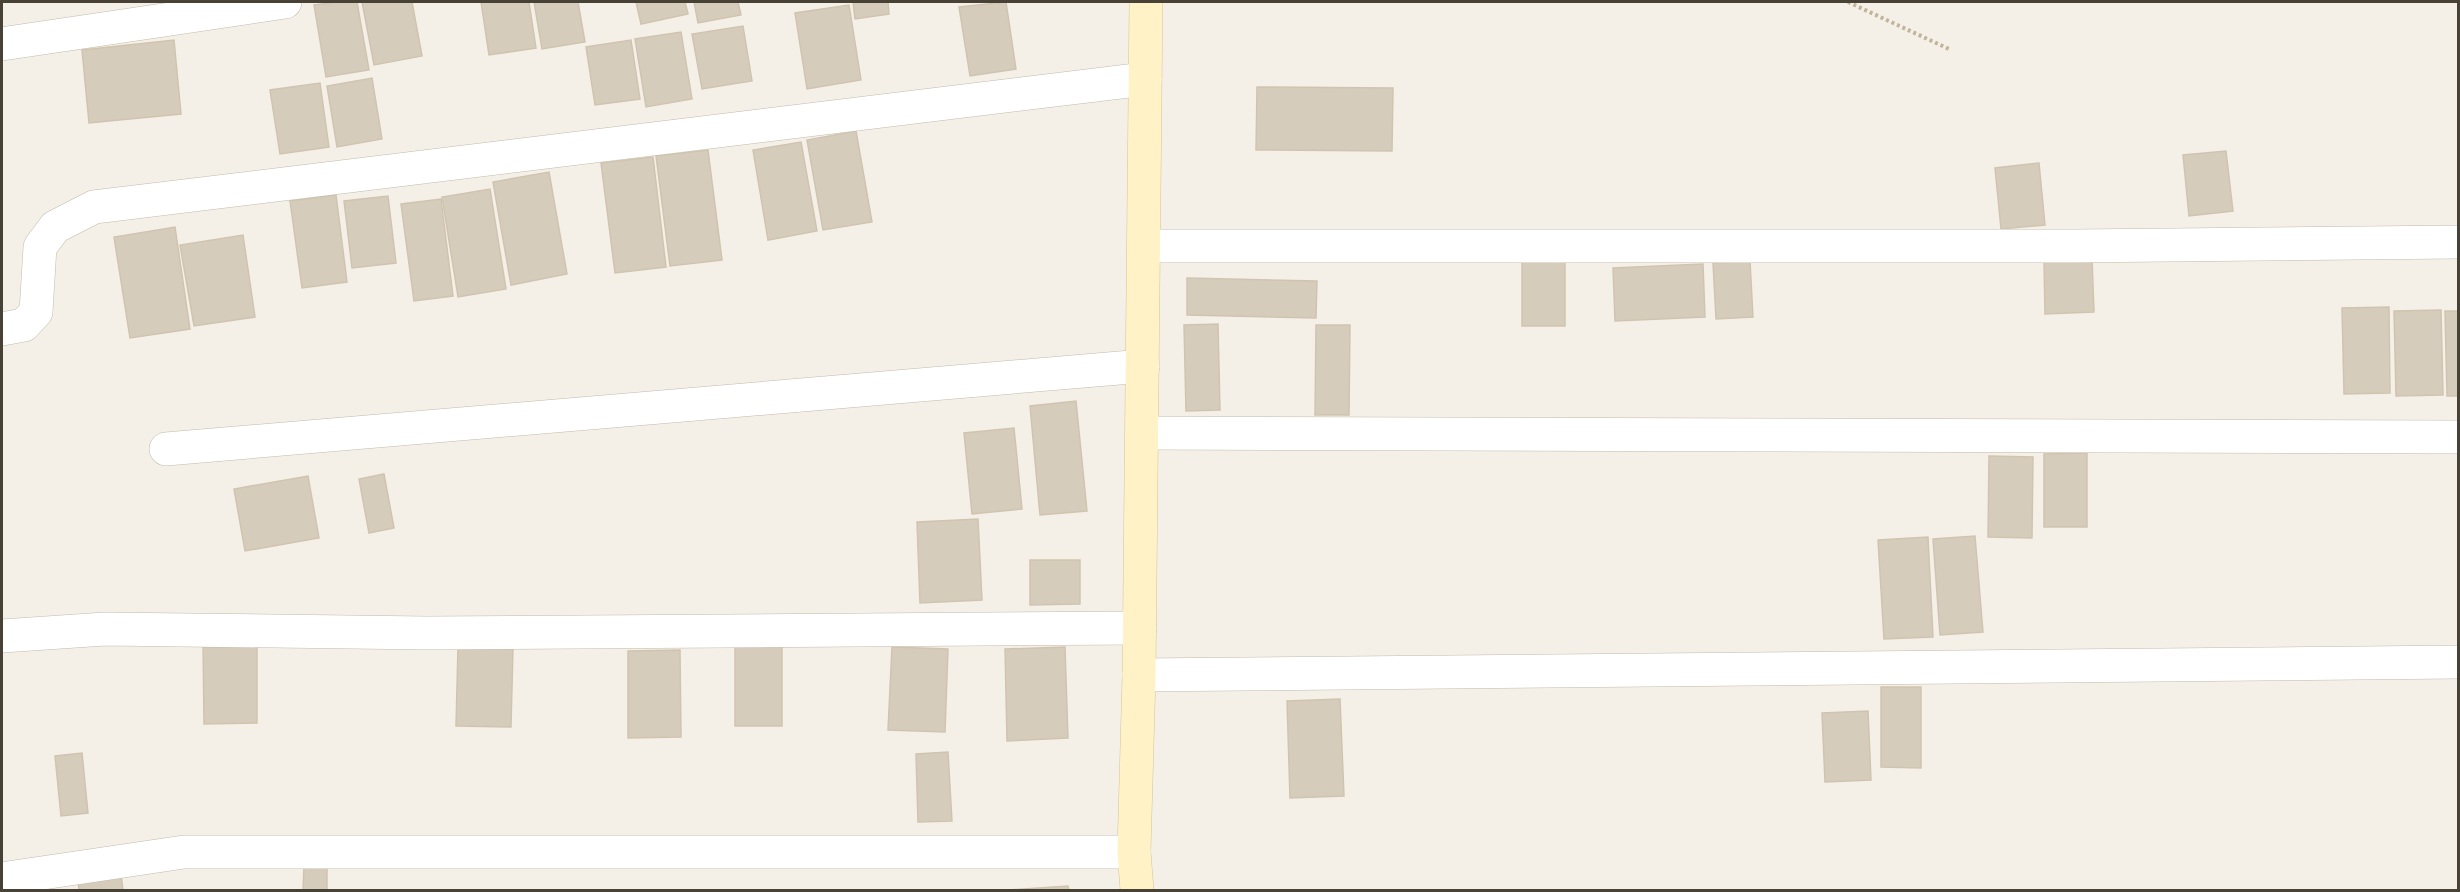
<svg xmlns="http://www.w3.org/2000/svg" width="2460" height="892" font-family="Arial,sans-serif">
<style>
.building{fill:#d6ccbc;stroke:#d1c4af;stroke-width:1.5}
.lines{fill:none;stroke-linecap:round;stroke-linejoin:round}
.minor-casing{stroke:#c2bbac;stroke-width:34}
.secondary-casing{stroke:#d5c596;stroke-width:34}
.path{stroke:#c2b49a;stroke-width:4;stroke-dasharray:3 3;stroke-linecap:butt}
.minor{stroke:#fff;stroke-width:33}
.secondary{stroke:#fff2c6;stroke-width:33}
</style>
<rect width="100%" height="100%" fill="#f4f0e7"/>
<g class="building">
<path d="M338,2H357L369,70L326,77L314,5Z"/>
<path d="M362,2H412L422,56L374,65Z"/>
<path d="M481,2H529L536,48L489,55Z"/>
<path d="M534,2H578L585,42L542,49Z"/>
<path d="M636,2H685L688,14L641,24Z"/>
<path d="M694,2H738L741,15L698,23Z"/>
<path d="M853,2H888L889,14L855,19Z"/>
<path d="M1006,2L1016,69L970,76L959,7Z"/>
<path d="M849,5L861,80L807,89L795,13Z"/>
<path d="M743,26L752,81L702,89L692,34Z"/>
<path d="M681,32L692,99L646,107L635,39Z"/>
<path d="M174,40L181,114L89,123L82,50Z"/>
<path d="M631,40L640,99L595,105L586,47Z"/>
<path d="M372,78L382,139L337,147L327,86Z"/>
<path d="M320,83L329,147L280,154L270,90Z"/>
<path d="M1257,87L1393,88L1392,151L1256,150Z"/>
<path d="M856,131L872,222L823,230L807,140Z"/>
<path d="M801,142L817,231L768,240L753,150Z"/>
<path d="M708,150L722,260L670,266L656,156Z"/>
<path d="M2226,151L2233,211L2189,216L2183,155Z"/>
<path d="M653,157L666,267L615,273L601,163Z"/>
<path d="M2039,163L2045,225L2001,229L1995,168Z"/>
<path d="M549,172L567,274L511,285L493,182Z"/>
<path d="M490,189L506,289L458,297L442,197Z"/>
<path d="M336,195L347,282L302,288L290,201Z"/>
<path d="M388,196L396,263L352,268L344,201Z"/>
<path d="M441,199L453,296L414,301L401,204Z"/>
<path d="M175,227L190,329L130,338L114,237Z"/>
<path d="M243,235L255,317L194,326L180,245Z"/>
<path d="M2092,259L2094,312L2045,314L2044,261Z"/>
<rect x="1522" y="261" width="43" height="65"/>
<path d="M1750,261L1753,317L1716,319L1713,263Z"/>
<path d="M1703,264L1705,317L1615,321L1613,268Z"/>
<path d="M1187,278L1317,281L1316,318L1187,315Z"/>
<path d="M2389,307L2390,393L2344,394L2342,308Z"/>
<path d="M2441,310L2443,395L2396,396L2394,311Z"/>
<path d="M2445,311H2458V396H2447Z"/>
<path d="M1218,324L1220,410L1186,411L1184,325Z"/>
<path d="M1316,325H1350L1349,415H1315Z"/>
<path d="M1076,401L1087,511L1040,515L1030,406Z"/>
<path d="M1014,428L1022,509L972,514L964,433Z"/>
<path d="M2087,453V527H2044V454Z"/>
<path d="M1989,456L2033,457L2032,538L1988,537Z"/>
<path d="M384,474L394,528L369,533L359,479Z"/>
<path d="M308,476L319,538L245,551L234,489Z"/>
<path d="M978,519L982,600L920,603L917,522Z"/>
<path d="M1975,536L1983,632L1940,635L1933,539Z"/>
<path d="M1928,537L1933,637L1884,639L1878,540Z"/>
<path d="M1030,560H1080V604L1030,605Z"/>
<path d="M203,639H257V723L204,724Z"/>
<rect x="735" y="642" width="47" height="84"/>
<path d="M458,647L513,648L511,727L456,726Z"/>
<path d="M892,647L948,649L945,732L888,730Z"/>
<path d="M1065,647L1068,738L1007,741L1005,649Z"/>
<path d="M680,650L681,737L628,738V651Z"/>
<path d="M1881,687H1921V768L1881,767Z"/>
<path d="M1340,699L1344,796L1290,798L1287,701Z"/>
<path d="M1868,711L1871,780L1825,782L1822,713Z"/>
<path d="M948,752L952,821L918,822L916,754Z"/>
<path d="M82,753L88,813L61,816L55,756Z"/>
<path d="M304,865L327,866V890H303Z"/>
<path d="M121,875L123,890H79L78,882Z"/>
<path d="M1068,886L1069,890H1008Z"/>
</g>
<g class="lines">
<g class="minor-casing">
<g id="minor">
<path d="M2,44L285,2"/>
<path d="M1144,246H2075L2458,242"/>
<path d="M2,329L24,325L36,312L40,247L55,227L94,207L1145,79"/>
<path d="M1142,433L2458,437"/>
<path d="M166,449L1143,366"/>
<path d="M2,636L105,629L427,633L1140,628"/>
<path d="M1139,675L2458,662"/>
<path d="M2,879L184,852H1134"/>
</g>
</g>
<g class="secondary-casing">
<path id="secondary" d="M1137,890L1134,852L1139,675L1146,2"/>
</g>
<path class="path" d="M1848,2L1949,49"/>
<use href="#minor" class="minor"/>
<use href="#secondary" class="secondary"/>
</g>
<rect width="2460" height="892" fill="none" stroke="#474136" stroke-width="6"/>
</svg>
